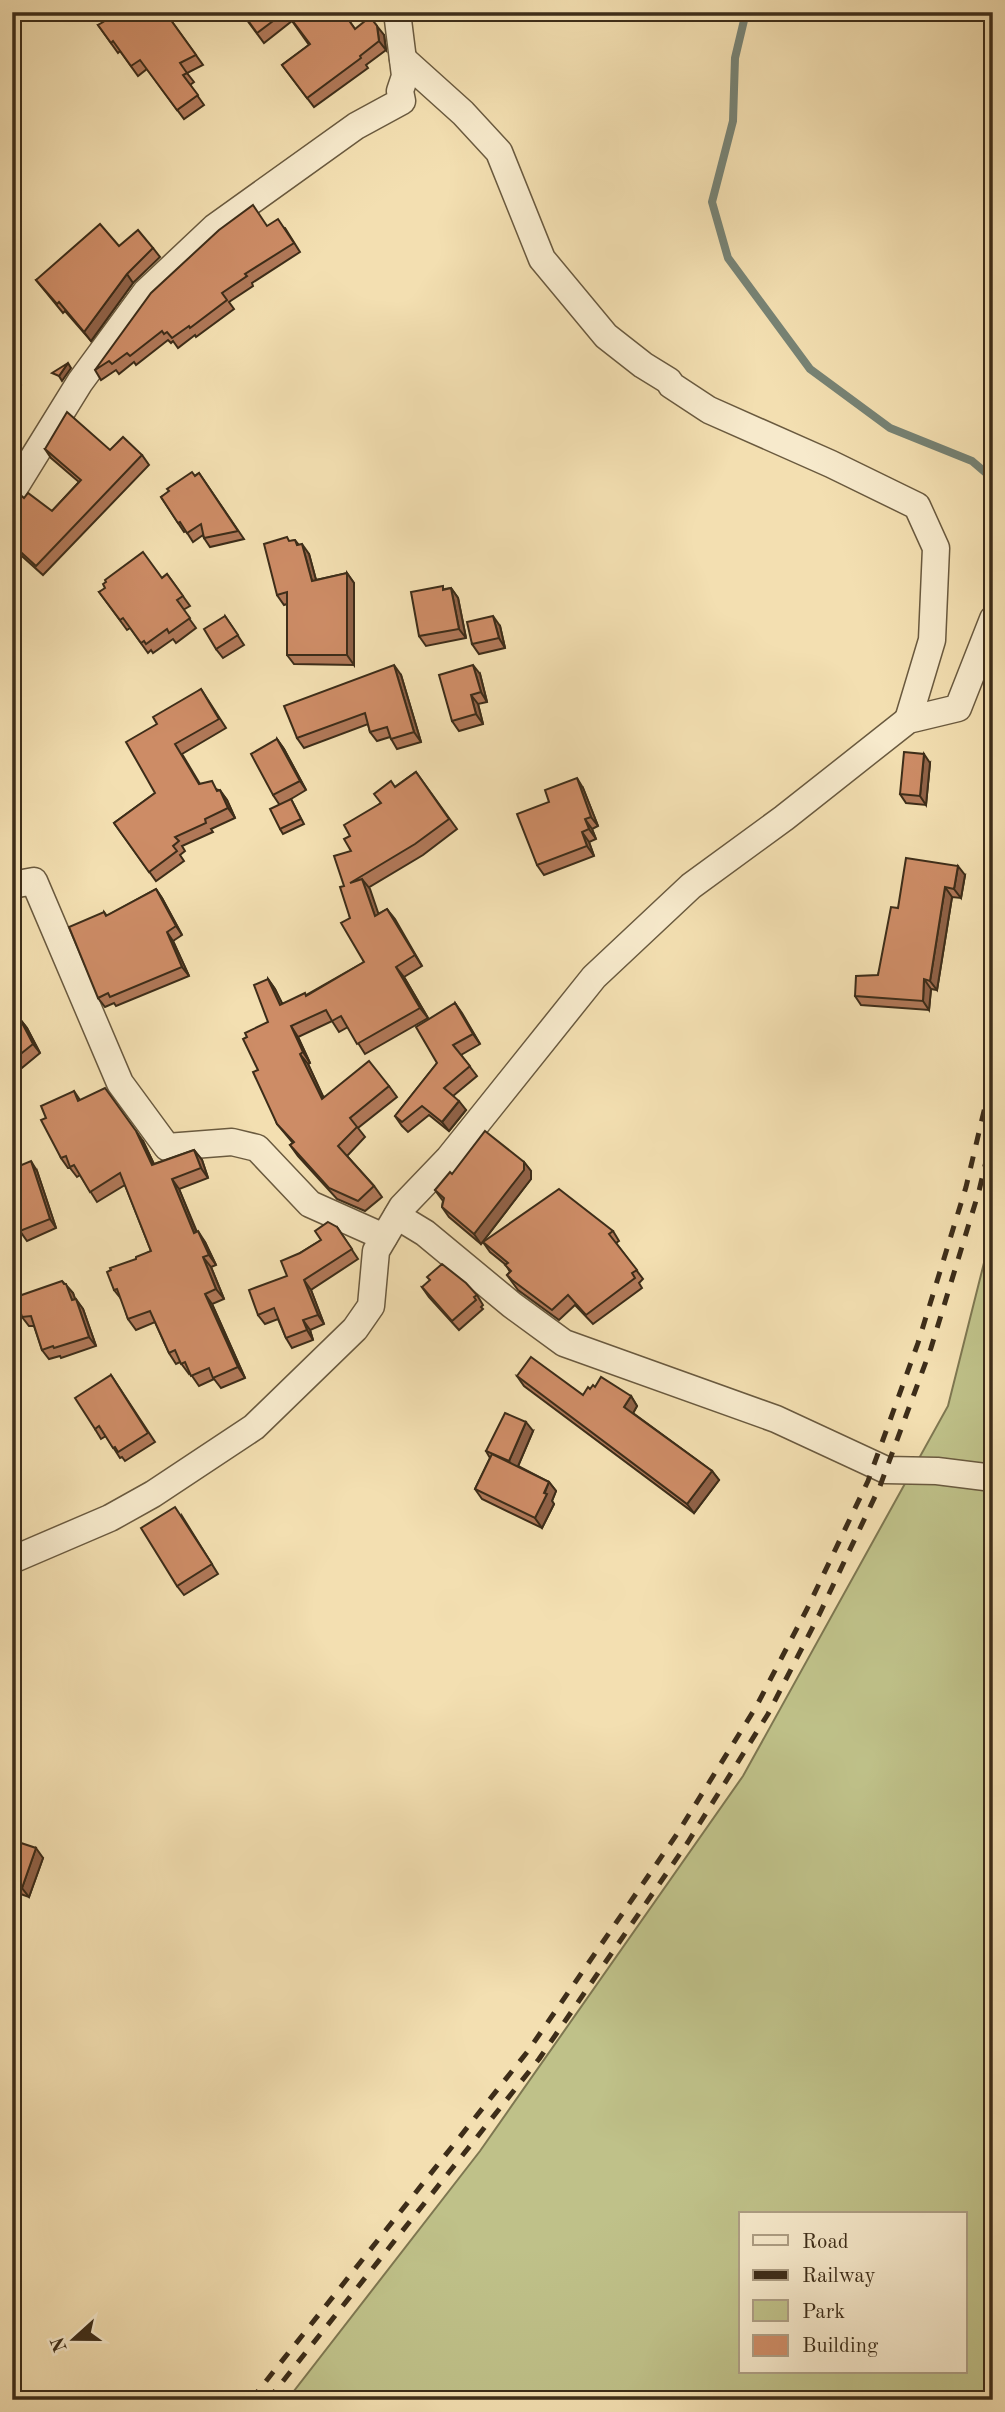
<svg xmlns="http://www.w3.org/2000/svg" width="1005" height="2412" font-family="'Old Standard TT',serif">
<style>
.green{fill:#bfc189;stroke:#7e7751;stroke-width:2;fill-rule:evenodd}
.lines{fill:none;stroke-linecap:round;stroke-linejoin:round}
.stream{stroke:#778375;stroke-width:8}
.minor-casing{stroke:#6a5a3f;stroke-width:29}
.minor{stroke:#f7eacc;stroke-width:26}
.rail{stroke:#3d2d19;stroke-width:5;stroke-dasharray:12 12;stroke-linecap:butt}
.wall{fill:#b07858;stroke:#3d2d19;stroke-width:2}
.shaded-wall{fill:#906247;stroke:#3d2d19;stroke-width:2}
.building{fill:#cd8c66;stroke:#3d2d19;stroke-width:2}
</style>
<rect width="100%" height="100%" fill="#f3dfb1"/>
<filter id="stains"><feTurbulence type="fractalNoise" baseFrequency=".00286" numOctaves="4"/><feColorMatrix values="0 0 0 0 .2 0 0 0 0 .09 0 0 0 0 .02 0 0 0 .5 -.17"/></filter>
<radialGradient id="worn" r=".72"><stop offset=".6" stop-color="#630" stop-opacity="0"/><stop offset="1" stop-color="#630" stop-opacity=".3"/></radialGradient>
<path class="green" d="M993,1227V2400H287L480,2151L743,1776L948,1406ZM741,2214H965V2372H741Z"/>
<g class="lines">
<path class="stream" d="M746,12L735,58L733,121L712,202L728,258L810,369L890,428L972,461L993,479"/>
<g class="minor-casing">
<g id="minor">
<path d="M403,59L463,113L499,152L542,259L606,336L643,365L669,381L671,385L709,410L831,464L917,506L936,548L932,640L908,720"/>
<path d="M12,492L80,382L146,292L215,227L356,126L402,101L400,91L405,76L397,12"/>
<path d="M12,885L34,881L120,1083L167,1147L232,1142L257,1148L310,1204L384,1237"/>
<path d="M397,1216L425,1233L512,1305L564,1343L776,1419L886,1470L937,1471L993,1478"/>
<path d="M12,1560L110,1518L153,1494L254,1427L355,1329L371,1306L376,1251L402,1207L449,1158L594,977L691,886L784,818L908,720L958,708L993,619"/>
</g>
</g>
<use href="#minor" class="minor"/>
<g class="rail">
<path d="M251,2400L528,2051L677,1834L756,1707L807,1609L868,1481L918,1343L966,1187L993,1073"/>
<path d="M268,2400L539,2059L688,1842L768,1714L819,1615L880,1486L931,1348L979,1191L993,1132"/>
</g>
</g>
<g class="wall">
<path d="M165,12L203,65L187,73L194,82L190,85L204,105L184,119L147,69L138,76L120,51L118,53L98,25Z"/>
<path d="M241,12H343L355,29L384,35L386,50L366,65L368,68L314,107L282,65L309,45L292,21L264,43Z"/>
<path d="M12,35L16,41L12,44Z"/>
<path d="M267,226L285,228L300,252L252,283L253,286L229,302L234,309L196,337L195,335L178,348L173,341L171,343L168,340L136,365L134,362L119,374L116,370L101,380L95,370Z"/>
<path d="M119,246L153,248L160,257L133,283L91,341L65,311L63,313L36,280Z"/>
<path d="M45,449L110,450L142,455L149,465L43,575L14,549L12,551V496L24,498L52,511L79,482L51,458Z"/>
<path d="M199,473L244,539L210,547L204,538L203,535L193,542L186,531L184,532L161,497Z"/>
<path d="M295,540L299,545L309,554L316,580L347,573L354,583V665L294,664L287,655V604L284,605L277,595L290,541Z"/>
<path d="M167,574L190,606L183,610L196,628L176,643L173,639L153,653L151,650L148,653L130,628L127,630L99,592L162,578Z"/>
<path d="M451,588L458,598L466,638L426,646L419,636L445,589Z"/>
<path d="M225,616L244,645L223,658L216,649Z"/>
<path d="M500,626L505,648L479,654L472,644Z"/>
<path d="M480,674L487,702L478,704L483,724L459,731L452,721Z"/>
<path d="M401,675L421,742L397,749L390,737L377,741L370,732L368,724L304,748L297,738Z"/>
<path d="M201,689L226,728L182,754L200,784L219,790L227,800L235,818L211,829L213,832L182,846L185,851L180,855L184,861L156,881L114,823L155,793L157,724Z"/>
<path d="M277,739L284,749L306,790L291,799L304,824L283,834L280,829L279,804L273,795Z"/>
<path d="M930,763L926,805L906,803L900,794Z"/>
<path d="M416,772L457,829L423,855L368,888L378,914L387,909L422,966L404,977L428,1018L365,1054L348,1027L339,1032L332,1021L298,1037L310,1063L308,1064L323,1097L389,1086L397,1097L358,1128L365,1137L347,1156L374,1186L382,1197L365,1211L337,1199L298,1156L290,1145L293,1143L277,1124L258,1070L268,1022V979L275,989L282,1004L306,995L364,962L350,918L344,886L351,851L350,836L395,787Z"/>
<path d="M583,788L598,826L592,829L596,839L589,842L594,856L544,875L537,865Z"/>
<path d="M965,875L961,898L952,897L937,990L931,989L929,1010L861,1005L855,996L878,975L898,908Z"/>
<path d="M156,889L162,898L182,935L173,941L189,976L116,1006L114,1003L105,1007L98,998L104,912L107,916Z"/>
<path d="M455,1003L480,1044L461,1055L477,1076L453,1096L466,1110L449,1131L429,1115L408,1132L402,1126L395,1116L437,1063Z"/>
<path d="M20,1019L27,1028L40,1053L17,1072L12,1065V1023Z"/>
<path d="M74,1091L80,1100L143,1141L154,1164L194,1150L202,1160L208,1178L179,1189L197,1232L205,1242L216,1265L211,1267L224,1299L212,1304L245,1378L221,1388L214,1379L199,1386L190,1373L189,1374L180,1362L176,1364L169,1353L155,1322L136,1330L128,1319L122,1300L114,1290L136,1259L151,1251L125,1185L97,1202L80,1175L77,1177L70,1168H68L61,1158L46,1118Z"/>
<path d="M524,1162L531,1171V1179L481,1244L449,1217L442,1207L443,1201L435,1190L452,1174Z"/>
<path d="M37,1171L56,1228L27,1241L20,1231Z"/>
<path d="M337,1227L358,1259L311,1290L324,1324L310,1330L313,1340L292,1348L286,1338L278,1319L265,1324L258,1315L287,1276L300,1253L321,1240Z"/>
<path d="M613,1231L619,1241L616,1243L643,1279L639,1283L642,1288L593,1324L575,1305L559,1320L518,1290L507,1275L510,1272L506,1265L490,1252L483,1242Z"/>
<path d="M65,1284L73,1293L75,1299L83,1309L96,1346L61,1358L60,1356L49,1359L42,1350L34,1326H29L22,1317Z"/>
<path d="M422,1287L477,1295L483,1305L481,1307L483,1309L459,1330L429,1297Z"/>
<path d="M111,1375L155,1442L125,1461L122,1457L120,1458L106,1436L101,1439L95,1429Z"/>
<path d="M517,1376L583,1395L595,1387L631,1396L637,1406L633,1413L712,1471L719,1480L694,1513L524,1386Z"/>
<path d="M533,1431L518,1466L549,1482L556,1491L552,1501L554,1504L542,1528L482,1499L475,1489L490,1458L486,1451Z"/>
<path d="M182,1516L218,1574L184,1595L177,1586Z"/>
<path d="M12,1840L43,1858L29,1897L12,1891Z"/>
</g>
<g class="shaded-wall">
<path d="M377,26L384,35L386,50L379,41Z"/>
<path d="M127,274L133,283L91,341L84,332Z"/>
<path d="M12,291L16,297L12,301Z"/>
<path d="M68,363L71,368L62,381L59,376Z"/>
<path d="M14,375L21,385L12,397V378Z"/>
<path d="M302,544L309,554L319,591L312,581Z"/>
<path d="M347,573L354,583V665L347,655Z"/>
<path d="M451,588L458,598L466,638L459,629Z"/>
<path d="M493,616L500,626L505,648L499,638Z"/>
<path d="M394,665L401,675L421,742L414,732Z"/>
<path d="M473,665L480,674L487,702L481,692Z"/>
<path d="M471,695L478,704L483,724L476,714Z"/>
<path d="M277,739L284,749L306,790L300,781Z"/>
<path d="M924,754L930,763L926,805L920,796Z"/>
<path d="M577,778L583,788L598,826L591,817Z"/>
<path d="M220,790L227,800L235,818L228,808Z"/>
<path d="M585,819L592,829L596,839L589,829Z"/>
<path d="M582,832L589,842L594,856L587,846Z"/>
<path d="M958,866L965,875L961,898L954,889Z"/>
<path d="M362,879L370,889L383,927L375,916Z"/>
<path d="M945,887L952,897L937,990L930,981Z"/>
<path d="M156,889L162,898L182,935L176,926Z"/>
<path d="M387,909L395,919L422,966L415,955Z"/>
<path d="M167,932L173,941L189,976L182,967Z"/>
<path d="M396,967L404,977L428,1018L420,1008Z"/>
<path d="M268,979L275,989L288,1015L280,1005Z"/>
<path d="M924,979L931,989L929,1010L923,1001Z"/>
<path d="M455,1003L462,1013L480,1044L473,1034Z"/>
<path d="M20,1019L27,1028L40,1053L33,1044Z"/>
<path d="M291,1026L298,1037L310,1063L303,1052Z"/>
<path d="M300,1054L308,1064L329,1109L322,1099Z"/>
<path d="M459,1101L466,1110L449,1131L442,1122Z"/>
<path d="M136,1131L143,1141L159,1175L152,1165Z"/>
<path d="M194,1150L202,1160L208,1178L201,1168Z"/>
<path d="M31,1161L37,1171L56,1228L50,1219Z"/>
<path d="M524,1162L531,1171V1179L481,1244L474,1234Z"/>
<path d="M172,1179L179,1189L201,1244L194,1233Z"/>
<path d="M198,1231L205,1242L216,1265L209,1255Z"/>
<path d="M203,1257L211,1267L224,1299L216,1289Z"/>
<path d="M304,1280L311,1290L324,1324L318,1315Z"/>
<path d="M62,1281L73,1293L79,1310L72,1300Z"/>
<path d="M205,1294L212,1304L245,1378L238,1367Z"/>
<path d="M76,1299L83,1309L96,1346L89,1337Z"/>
<path d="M303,1320L310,1330L313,1340L307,1330Z"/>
<path d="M631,1396L637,1406L631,1417L624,1407Z"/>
<path d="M526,1422L533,1431L516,1471L509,1461Z"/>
<path d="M712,1471L719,1480L694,1513L687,1504Z"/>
<path d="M549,1482L556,1491L552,1501L554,1504L542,1528L535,1518Z"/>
<path d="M36,1848L43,1858L29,1897L22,1888Z"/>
</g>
<g class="building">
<path d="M112,12H165L196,55L180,63L187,73L183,75L198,95L177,110L140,60L131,66L113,41L111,43L98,25L103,22L101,20Z"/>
<path d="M242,12H285L257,33Z"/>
<path d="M286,12H343L355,29L370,17L377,26L379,41L360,56L361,58L307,98L282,65L310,44Z"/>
<path d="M253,205L267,226L278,219L294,243L245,274L247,276L222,293L227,300L190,328L189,326L172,338L167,332L164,334L162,331L130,356L127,353L112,364L109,361L95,370L151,293L219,230Z"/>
<path d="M100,224L119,246L138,230L153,248L127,274L84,332L59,302L57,304L36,280Z"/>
<path d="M68,363L59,376L52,373Z"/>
<path d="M67,412L110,450L123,437L142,455L36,566L12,544V496L17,492L24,498L28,493L52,511L81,480L45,449Z"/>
<path d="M192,472L195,476L199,473L238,531L204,538L201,524L187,533L180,522L178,523L161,497L169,491L167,489Z"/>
<path d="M287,537L289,541L295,540L297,545L302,544L312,581L347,573V655H287V592L277,595L264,544Z"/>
<path d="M143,552L162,578L167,574L183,596L177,600L190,618L169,633L167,629L146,644L144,641L141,643L123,618L120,620L99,592L105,588L103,584L106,582L105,580Z"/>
<path d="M443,586V590L451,588L459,629L419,636L411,592Z"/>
<path d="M225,616L238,635L216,649L204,629Z"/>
<path d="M493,616L499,638L472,644L467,622Z"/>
<path d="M394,665L414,732L391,739L387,727L370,732L365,713L297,738L284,706Z"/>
<path d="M473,665L481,692L471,695L476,714L452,721L439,675Z"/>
<path d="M201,689L219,719L175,744L199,784L212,781L217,791L220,790L228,808L205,819L206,823L175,837L179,841L173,846L177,851L149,872L114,823L155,793L126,742L157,724L153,717Z"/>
<path d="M277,739L300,781L273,795L251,754Z"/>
<path d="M904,752L924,754L920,796L900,794Z"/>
<path d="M416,772L449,819L415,844L350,883L362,879L375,916L387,909L415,955L396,967L420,1008L357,1044L341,1016L332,1021L326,1010L291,1026L303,1052L300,1054L322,1099L369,1061L389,1086L350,1118L357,1127L338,1146L374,1186L358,1201L329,1188L290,1145L294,1142L277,1124L253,1072L258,1070L243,1039L247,1037L245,1033L268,1022L254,985L268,979L280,1005L305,993L306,996L364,962L341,923L350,918L340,887L344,886L334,856L351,851L344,839L350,836L344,825L381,803L374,794L391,781L395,787Z"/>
<path d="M577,778L591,817L585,819L589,829L582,832L587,846L537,865L517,814L549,802L545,790Z"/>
<path d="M291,799L301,819L280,829L270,809Z"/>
<path d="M906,858L958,866L954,889L945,887L930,981L924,979L923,1001L855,996L856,976L878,975L891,907L898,908Z"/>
<path d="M156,889L176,926L167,932L182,967L110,997L108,993L98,998L69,927L104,912L106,916Z"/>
<path d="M455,1003L473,1034L453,1045L470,1066L444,1088L459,1101L442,1122L422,1106L402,1122L395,1116L437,1063L416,1027Z"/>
<path d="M20,1019L33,1044L12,1061V1023Z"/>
<path d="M105,1088L136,1131L152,1165L194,1150L201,1168L172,1179L194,1233L198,1231L209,1255L203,1257L216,1289L205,1294L238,1367L213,1378L209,1368L191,1376L185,1362L181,1364L175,1350L169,1353L150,1311L128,1319L117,1289L114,1290L107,1272L111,1270L110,1268L136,1259V1257L151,1251L120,1173L90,1192L74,1165L70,1167L66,1156L61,1158L41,1120L46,1118L41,1106L74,1091L78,1101Z"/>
<path d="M485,1131L524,1162V1170L474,1234L442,1207L444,1198L435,1190L450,1172L452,1174Z"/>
<path d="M31,1161L50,1219L20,1231L12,1212V1169Z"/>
<path d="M559,1189L613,1231L609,1234L637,1270L632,1273L635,1278L586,1315L568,1295L552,1310L512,1280L507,1275L511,1271L505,1265L508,1263L483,1242Z"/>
<path d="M328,1222L337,1227L352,1249L304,1280L318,1315L303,1320L307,1330L286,1338L274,1308L258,1315L249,1290L287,1276L281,1261L300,1253L321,1240L315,1231Z"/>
<path d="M442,1264L466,1283L477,1295L474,1297L476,1300L452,1321L422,1287L430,1280L427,1277Z"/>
<path d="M62,1281L64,1284H66L72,1300L76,1299L89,1337L54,1348L53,1346L42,1350L31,1316L22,1317L16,1297Z"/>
<path d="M531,1357L583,1395L588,1387L590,1389L593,1385L595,1387L601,1377L631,1396L624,1407L712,1471L687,1504L517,1376Z"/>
<path d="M111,1375L148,1433L118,1452L115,1447L113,1448L99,1426L95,1429L75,1398Z"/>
<path d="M505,1413L526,1422L509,1461L486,1451Z"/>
<path d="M492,1454L549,1482L544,1493L547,1494L535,1518L475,1489Z"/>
<path d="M175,1507L212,1564L177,1586L141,1528Z"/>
<path d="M12,1840L36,1848L22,1888L12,1884Z"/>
</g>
<rect width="1005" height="2412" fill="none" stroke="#f3dfb1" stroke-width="42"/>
<rect x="14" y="14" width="977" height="2384" fill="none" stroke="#3d2d19" stroke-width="3.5"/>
<rect x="21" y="21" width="963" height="2370" fill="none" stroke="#3d2d19" stroke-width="2"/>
<rect x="739" y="2212" width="228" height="161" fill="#f7eacc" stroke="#ad9e84" stroke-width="2"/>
<rect x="753" y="2235" width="35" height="10" fill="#f7eacc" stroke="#ad9e84" stroke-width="2"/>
<text x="802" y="2248" font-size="21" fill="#3d2d19">Road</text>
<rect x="753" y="2270" width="35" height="10" fill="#3d2d19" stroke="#ad9e84" stroke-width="2"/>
<text x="802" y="2282" font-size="21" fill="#3d2d19">Railway</text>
<rect x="753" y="2300" width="35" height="21" fill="#bfc189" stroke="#ad9e84" stroke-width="2"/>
<text x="802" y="2318" font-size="21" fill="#3d2d19">Park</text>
<rect x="753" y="2335" width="35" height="21" fill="#cd8c66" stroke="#ad9e84" stroke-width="2"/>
<text x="802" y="2352" font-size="21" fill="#3d2d19">Building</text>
<g transform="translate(74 2339) rotate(249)" stroke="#f7eacc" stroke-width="5" paint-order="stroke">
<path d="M0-5L12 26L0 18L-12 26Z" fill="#3d2d19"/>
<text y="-10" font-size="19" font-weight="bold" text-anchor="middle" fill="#3d2d19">N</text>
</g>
<rect width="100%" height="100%" filter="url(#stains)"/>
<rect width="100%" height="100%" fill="url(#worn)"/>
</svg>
